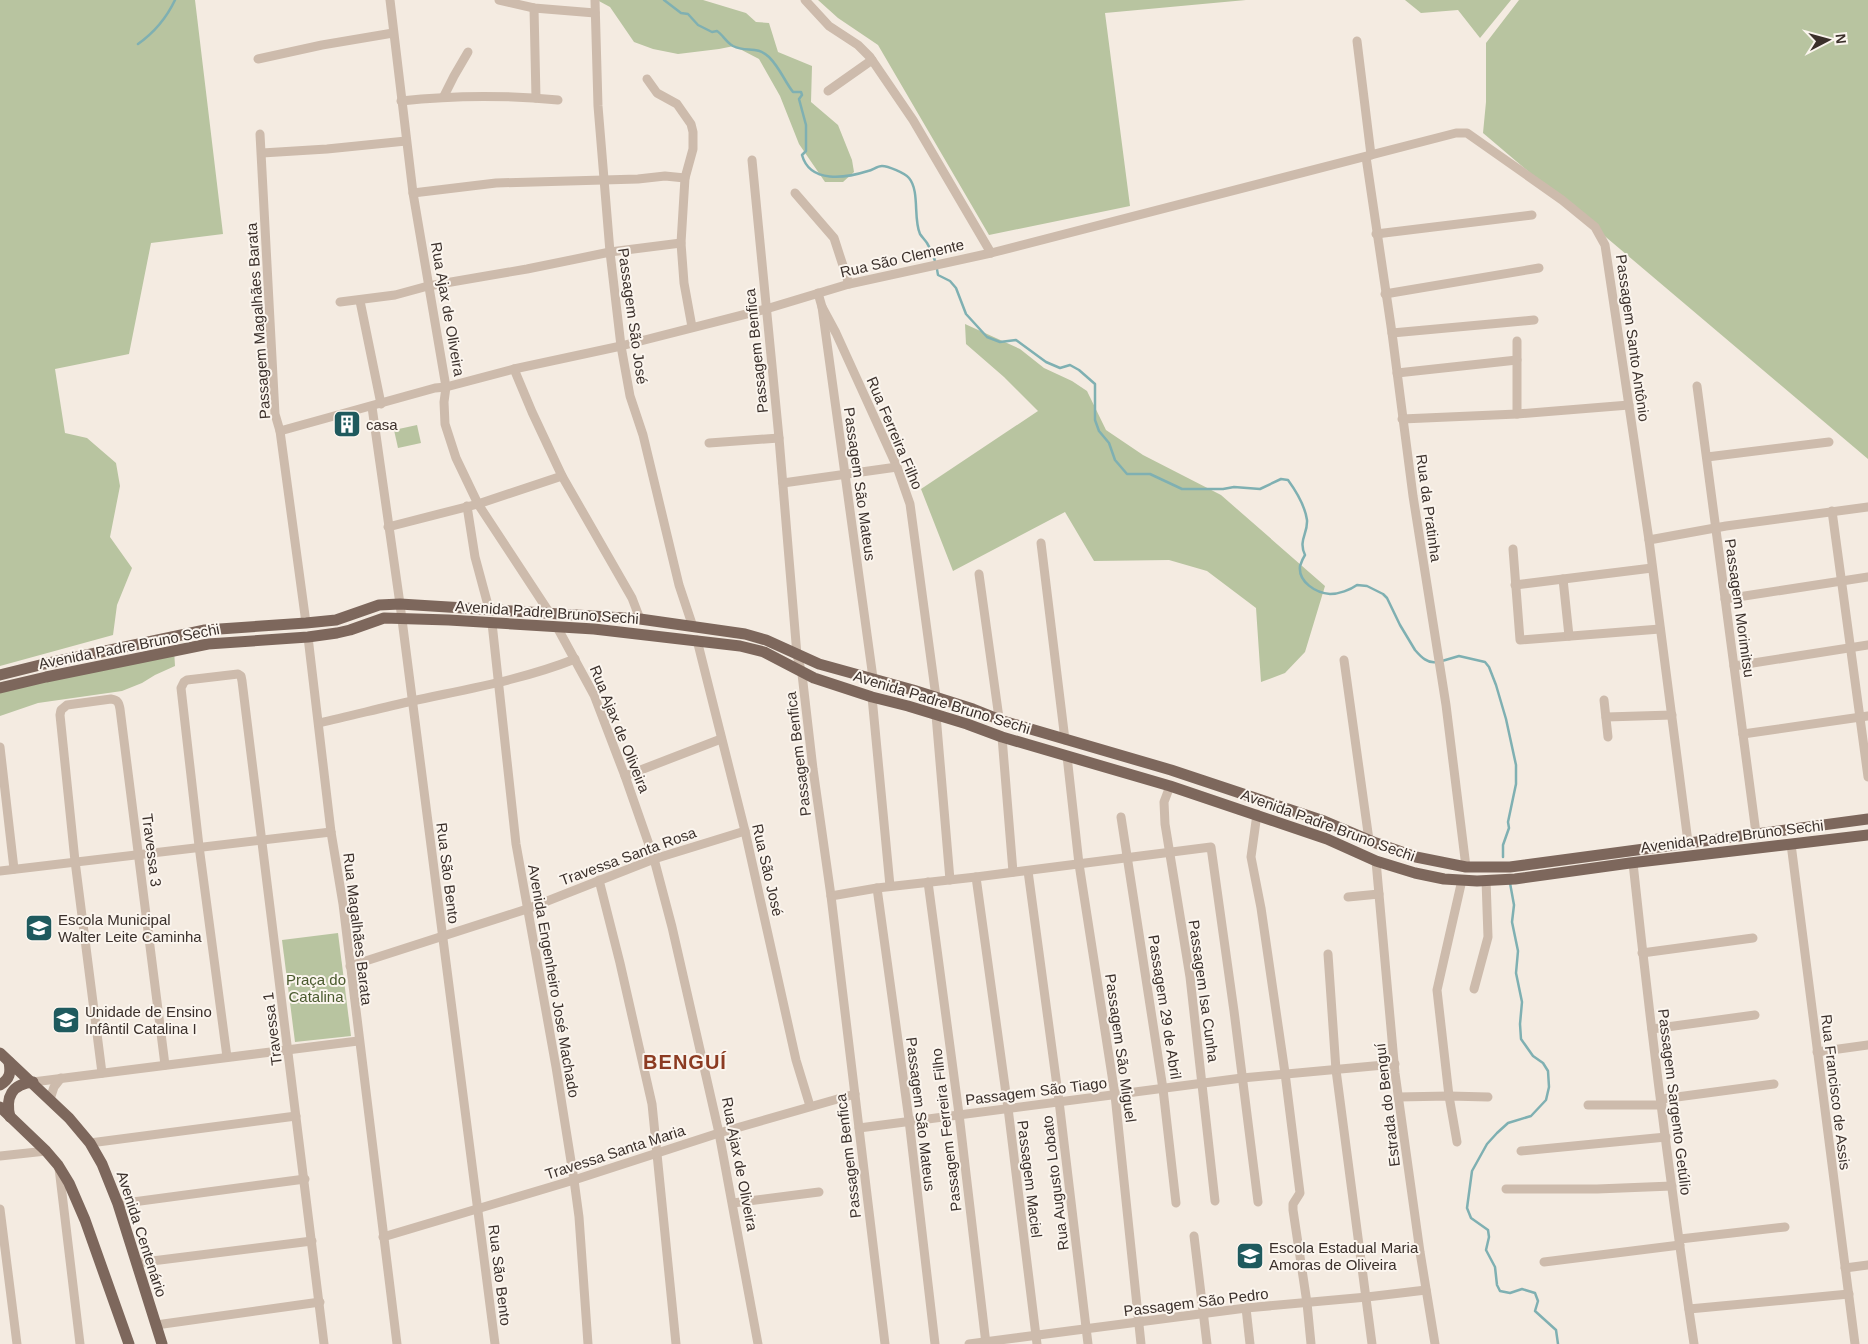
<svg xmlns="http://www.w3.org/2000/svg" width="1868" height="1344" font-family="Arial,sans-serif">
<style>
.green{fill:#b8c4a0}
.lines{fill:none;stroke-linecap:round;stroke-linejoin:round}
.stream{stroke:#7fb0b2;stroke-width:2.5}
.minor{stroke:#cdbbac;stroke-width:9}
.major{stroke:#7d675c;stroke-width:11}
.labels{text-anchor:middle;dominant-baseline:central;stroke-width:4;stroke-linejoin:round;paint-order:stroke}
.street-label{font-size:15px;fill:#3b302b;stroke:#fbf5ee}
.poi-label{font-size:15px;fill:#3b302b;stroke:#fbf5ee;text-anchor:start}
.park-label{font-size:15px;fill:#4a5a2e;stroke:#fbf5ee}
.district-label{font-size:20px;font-weight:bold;letter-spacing:1px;fill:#8c3b22;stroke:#fbf5ee}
</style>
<rect width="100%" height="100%" fill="#f4ebe1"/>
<g class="green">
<path d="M0,0H195L223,234L151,243L129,354L55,369L65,433L87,438L116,463L120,486L110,537L132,568L117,605L113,635L0,666Z"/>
<path d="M597,0H703L746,13L756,22L769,23L778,52L812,66L811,102L838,125L852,160L854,172L843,182H825L799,144L780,96L759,59L734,46L719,49L678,54L653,49L634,42L610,7Z"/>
<path d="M818,0H1246L1105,13L1130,206L989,235L878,45L838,18Z"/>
<path d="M1405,0H1511L1480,38L1458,10L1421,13Z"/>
<path d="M1519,0H1868V459L1483,133L1486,102V43Z"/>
<path d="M965,324L1020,349L1044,368L1072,381L1087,391L1106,430L1143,455L1221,495L1325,586L1305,652L1285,673L1261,682L1256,608L1207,571L1169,560L1094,561L1065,512L953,571L921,489L1038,411L1004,377L966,344Z"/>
<path d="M417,425L421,443L398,448L394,430Z"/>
<path d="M174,649L175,666L155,675L142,683L122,691L38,703L0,716V692Z"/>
<path d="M338,933L351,1036L295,1042L282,940Z"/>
</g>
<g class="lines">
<g class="stream">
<path d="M664,0L681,13L688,14L698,25L712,32L717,31C723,35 726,42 733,46C747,53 756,45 769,57C780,68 785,82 793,92H801L802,95L799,99L806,125V151L802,155C810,184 846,178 868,171C873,170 877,166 882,166C888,166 905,173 909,178C920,191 913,219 920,234C922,237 925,240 927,243C933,253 937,264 938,275L950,281L956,288L966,314L987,337L1000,342L1016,340L1046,362L1060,368L1070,365L1079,370L1095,384V420L1099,431L1109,443L1115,460L1127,474H1150L1182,489H1223L1234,487L1260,489L1281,479L1288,480C1296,491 1305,506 1307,520C1308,534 1298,540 1305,555C1303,558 1301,563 1300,566C1298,582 1316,593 1330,594C1339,594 1350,590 1357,585L1367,586L1383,594L1387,598L1400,625L1415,650C1421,657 1428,664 1437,662"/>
<path d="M138,44C155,32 166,19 175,0"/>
<path d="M1442,661L1459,656L1485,662L1489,667L1496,685L1506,719L1516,765V784L1508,822L1509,828L1503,845V857"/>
<path d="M1510,883L1514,905L1512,922L1518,951L1516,973L1522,1002L1520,1024L1521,1039L1533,1056L1543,1063L1548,1071L1549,1087L1546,1100L1531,1116L1508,1123L1497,1133L1487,1144L1472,1171L1467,1208L1471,1218L1488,1230L1489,1237L1486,1250L1495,1267L1497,1285L1500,1291L1510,1293L1522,1289L1535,1293L1538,1301L1535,1311L1556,1330L1558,1344"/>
</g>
<g class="minor">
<path d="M390,0L413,193L446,387L444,402L445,424L456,458L478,504L549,612"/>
<path d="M499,0L534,8L595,13"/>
<path d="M595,0L598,106L610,252L621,346L630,396L643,435L679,585L693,627"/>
<path d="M805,0L829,26L858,45L870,57L913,120L991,253"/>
<path d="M534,8L536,98"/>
<path d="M1357,41L1371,155"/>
<path d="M258,59L322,45L393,33"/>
<path d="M647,79L657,93L677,104L691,124L693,132V149L685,178L681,243L684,283L692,327"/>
<path d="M828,91L872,60"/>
<path d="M444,96L454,76L468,52"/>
<path d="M401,101C454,95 506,95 558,100"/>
<path d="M260,134L275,414L280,431L306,623"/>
<path d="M262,153L327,149L406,141"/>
<path d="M1366,157L1392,333L1413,496L1446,705L1466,867"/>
<path d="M752,160L779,438L797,655L802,674L813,769L831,896L885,1344"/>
<path d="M413,193L496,183L638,179L665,176L685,178"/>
<path d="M795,193L834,238L849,284"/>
<path d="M1376,234L1532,215"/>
<path d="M818,293L822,307L873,678"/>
<path d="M1385,294L1539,268"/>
<path d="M360,301L381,404"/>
<path d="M340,302L395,295L428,286L527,269L610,252L681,243"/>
<path d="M822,307L836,333L897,467L910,504L936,697"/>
<path d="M1392,333L1534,320"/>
<path d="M514,369L532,412L562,476L632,598L640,619"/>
<path d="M1397,373L1517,360"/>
<path d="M1697,386L1756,833"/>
<path d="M372,407L400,604L495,1344"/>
<path d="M1517,414V341"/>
<path d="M1402,419L1517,414L1629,405"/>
<path d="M280,431L435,388L446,387L514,369L621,346L766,309L849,284L991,253L1456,133H1467L1562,200L1595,227L1605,245L1649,540L1688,842"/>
<path d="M709,443L779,438"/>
<path d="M1707,457L1829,442"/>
<path d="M783,483L897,467"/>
<path d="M467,506L475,557L489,609"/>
<path d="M1832,511L1868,777"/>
<path d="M388,527L478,504L562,476"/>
<path d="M1649,540L1726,526L1868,507"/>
<path d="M1041,543L1065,740"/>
<path d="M1513,549L1520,640L1660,629"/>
<path d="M979,574L999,718"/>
<path d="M1563,579L1569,636"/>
<path d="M1515,585L1652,568"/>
<path d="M1725,599L1868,577"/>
<path d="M492,623L516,844L556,1067L574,1180L579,1217L588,1344"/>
<path d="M557,627L594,695L625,776L654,859L672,927L719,1133L758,1344"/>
<path d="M308,637L331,832L343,904L397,1344"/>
<path d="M697,640L745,831L796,1060L810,1106"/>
<path d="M1344,660L1369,840"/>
<path d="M1734,666L1868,645"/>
<path d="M872,697L890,886"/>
<path d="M1604,700L1608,737"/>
<path d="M936,715L950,880"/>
<path d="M1606,717L1672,715"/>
<path d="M319,723C350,716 381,708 412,701C467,689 522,680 575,659"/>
<path d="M1743,734L1868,716"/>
<path d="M1002,737L1013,872"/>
<path d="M0,747L14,869"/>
<path d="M1067,756L1079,864L1115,1095L1141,1344"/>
<path d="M625,776L721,739"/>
<path d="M1170,786L1164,802L1165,824L1190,977L1215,1201"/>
<path d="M1257,814L1251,857L1261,908L1285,1073L1300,1193L1293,1204V1210L1307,1303L1311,1344"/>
<path d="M1121,817L1163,1089L1176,1203"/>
<path d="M1791,844L1855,1344"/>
<path d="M1376,861L1395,1073L1420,1252L1435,1344"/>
<path d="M1633,863C1650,1023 1670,1184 1694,1344"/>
<path d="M0,871L331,832"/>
<path d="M1028,871L1059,1101L1088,1344"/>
<path d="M976,877L1008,1108L1037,1344"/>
<path d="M599,880L620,963L652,1104L676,1344"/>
<path d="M928,882L959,1114L986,1344"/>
<path d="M877,888L909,1120L935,1344"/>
<path d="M831,896L877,888L976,877L1211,847L1234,1011L1258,1202"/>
<path d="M1348,897L1379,894"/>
<path d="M1642,953L1753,938"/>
<path d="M1328,954L1336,1070L1372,1344"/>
<path d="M350,966L527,909L654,859L745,831"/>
<path d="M1474,989L1488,937L1486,880"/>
<path d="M1652,1029L1755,1015"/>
<path d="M1817,1052L1868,1045"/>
<path d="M227,1057L199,846L181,688L184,682L187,680L238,674L241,676L242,681L324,1344"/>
<path d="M102,1073L75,861L60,715L61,710L67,705L111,699C118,700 119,703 120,709L165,1065"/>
<path d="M33,1082L358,1041"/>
<path d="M1398,1097L1449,1096L1488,1097"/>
<path d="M50,1099L54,1087L61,1078"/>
<path d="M1662,1099L1774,1084"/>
<path d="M1588,1105H1662"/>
<path d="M859,1128L1242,1078L1395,1064"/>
<path d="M1457,1142L1449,1096L1437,990L1462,880"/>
<path d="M90,1143L296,1116"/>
<path d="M1521,1151L1666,1137"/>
<path d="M0,1156L46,1151"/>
<path d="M59,1168L80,1344"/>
<path d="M1506,1189H1597L1672,1186"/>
<path d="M733,1203L819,1192"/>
<path d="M118,1204L305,1179"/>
<path d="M0,1209L17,1344"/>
<path d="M1194,1236L1207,1344"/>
<path d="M383,1237L574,1180L719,1133L855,1094"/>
<path d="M1680,1239L1785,1227"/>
<path d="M1544,1262L1680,1245"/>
<path d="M136,1263L312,1241"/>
<path d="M1845,1268L1868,1265"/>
<path d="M1246,1308L1250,1344"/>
<path d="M1689,1309L1849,1294"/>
<path d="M156,1325L320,1302"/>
<path d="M969,1344L1246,1308L1367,1297L1426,1290"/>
</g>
<g class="major">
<path d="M0,675L44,664L205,630L306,623L336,620L379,605L400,604L640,619L745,634L766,640L819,664L913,690L973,709L1003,721L1171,770L1324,821L1376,843L1416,857L1466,867H1510L1868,819"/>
<path d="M0,688L46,677L208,644L308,637L337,633L350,630L384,618L449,620L594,629L740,646L764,652L814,678L872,697L908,706L967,724L1002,737L1170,786L1327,839L1376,861L1415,873L1444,879L1477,881L1515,879L1630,863L1868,835"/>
<path d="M0,1053L69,1118L90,1143L102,1164L118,1204L162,1344"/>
<path d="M0,1085C10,1079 11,1073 9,1062"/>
<path d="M0,1107L46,1151L58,1165L69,1183L85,1220L129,1344"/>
<path d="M10,1117C5,1097 12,1084 33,1082"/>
</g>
</g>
<defs>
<g id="building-square" transform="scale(1.4375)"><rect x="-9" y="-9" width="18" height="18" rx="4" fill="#1f5a5e" stroke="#fbf5ee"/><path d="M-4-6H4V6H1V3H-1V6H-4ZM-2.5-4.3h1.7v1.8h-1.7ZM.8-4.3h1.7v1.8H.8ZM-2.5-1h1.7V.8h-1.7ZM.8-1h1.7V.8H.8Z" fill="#fff"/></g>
<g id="school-square" transform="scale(1.4375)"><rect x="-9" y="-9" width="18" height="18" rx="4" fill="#1f5a5e" stroke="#fbf5ee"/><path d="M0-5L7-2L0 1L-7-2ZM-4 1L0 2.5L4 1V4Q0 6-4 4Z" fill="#fff"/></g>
</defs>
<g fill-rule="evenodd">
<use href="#building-square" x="347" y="424"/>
<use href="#school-square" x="39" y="928"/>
<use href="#school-square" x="66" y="1020"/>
<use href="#school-square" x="1250" y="1256"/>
</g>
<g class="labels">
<g class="street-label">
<text transform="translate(902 258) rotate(-13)">Rua São Clemente</text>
<text transform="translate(448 309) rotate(80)">Rua Ajax de Oliveira</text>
<text transform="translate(633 316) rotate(82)">Passagem São José</text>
<text transform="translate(258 321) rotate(-94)">Passagem Magalhães Barata</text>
<text transform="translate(1633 338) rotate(82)">Passagem Santo Antônio</text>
<text transform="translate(756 351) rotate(-96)">Passagem Benfica</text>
<text transform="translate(895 433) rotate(67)">Rua Ferreira Filho</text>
<text transform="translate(860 484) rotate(82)">Passagem São Mateus</text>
<text transform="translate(1429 508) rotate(82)">Rua da Pratinha</text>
<text transform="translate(1740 608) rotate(82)">Passagem Morimitsu</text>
<text transform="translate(547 612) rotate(4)">Avenida Padre Bruno Sechi</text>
<text transform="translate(129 646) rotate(-11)">Avenida Padre Bruno Sechi</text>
<text transform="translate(942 702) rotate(17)">Avenida Padre Bruno Sechi</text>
<text transform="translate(620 729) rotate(68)">Rua Ajax de Oliveira</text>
<text transform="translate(798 754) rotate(-97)">Passagem Benfica</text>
<text transform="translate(1328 825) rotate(20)">Avenida Padre Bruno Sechi</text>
<text transform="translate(1732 836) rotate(-7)">Avenida Padre Bruno Sechi</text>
<text transform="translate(152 850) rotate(83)">Travessa 3</text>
<text transform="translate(628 856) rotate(-20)">Travessa Santa Rosa</text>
<text transform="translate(768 870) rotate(77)">Rua São José</text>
<text transform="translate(448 873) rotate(83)">Rua São Bento</text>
<text transform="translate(358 929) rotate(83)">Rua Magalhães Barata</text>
<text transform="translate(554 981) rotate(80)">Avenida Engenheiro José Machado</text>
<text transform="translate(1204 991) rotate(82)">Passagem Isa Cunha</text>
<text transform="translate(1165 1007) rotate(81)">Passagem 29 de Abril</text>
<text transform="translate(272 1029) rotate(-97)">Travessa 1</text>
<text transform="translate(1121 1048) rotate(82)">Passagem São Miguel</text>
<text transform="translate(1036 1091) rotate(-7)">Passagem São Tiago</text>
<text transform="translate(1836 1092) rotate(83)">Rua Francisco de Assis</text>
<text transform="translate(1675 1102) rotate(83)">Passagem Sargento Getúlio</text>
<text transform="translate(1387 1105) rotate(-97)">Estrada do Benguí</text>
<text transform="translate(921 1114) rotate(83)">Passagem São Mateus</text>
<text transform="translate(946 1130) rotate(-97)">Passagem Ferreira Filho</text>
<text transform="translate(615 1152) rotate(-18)">Travessa Santa Maria</text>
<text transform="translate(848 1156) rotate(-97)">Passagem Benfica</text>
<text transform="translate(740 1164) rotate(79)">Rua Ajax de Oliveira</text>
<text transform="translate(1030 1179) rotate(83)">Passagem Maciel</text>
<text transform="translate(1055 1183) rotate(-97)">Rua Augusto Lobato</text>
<text transform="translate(142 1234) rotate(72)">Avenida Centenário</text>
<text transform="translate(500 1275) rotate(83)">Rua São Bento</text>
<text transform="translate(1196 1302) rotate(-7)">Passagem São Pedro</text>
</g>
<g class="poi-label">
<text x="366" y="424">casa</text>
<text x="58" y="919">Escola Municipal<tspan x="58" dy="17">Walter Leite Caminha</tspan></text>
<text x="85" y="1011">Unidade de Ensino<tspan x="85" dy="17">Infântil Catalina I</tspan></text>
<text x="1269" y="1247">Escola Estadual Maria<tspan x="1269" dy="17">Amoras de Oliveira</tspan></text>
</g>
<g class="park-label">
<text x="316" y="979">Praça do<tspan x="316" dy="17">Catalina</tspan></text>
</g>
<g class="district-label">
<text x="685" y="1062">BENGUÍ</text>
</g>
</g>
<g transform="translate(1828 40) rotate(84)" stroke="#fbf5ee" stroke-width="4" paint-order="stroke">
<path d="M0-4L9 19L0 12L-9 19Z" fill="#3b302b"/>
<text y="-8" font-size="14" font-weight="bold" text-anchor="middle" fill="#3b302b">N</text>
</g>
</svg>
